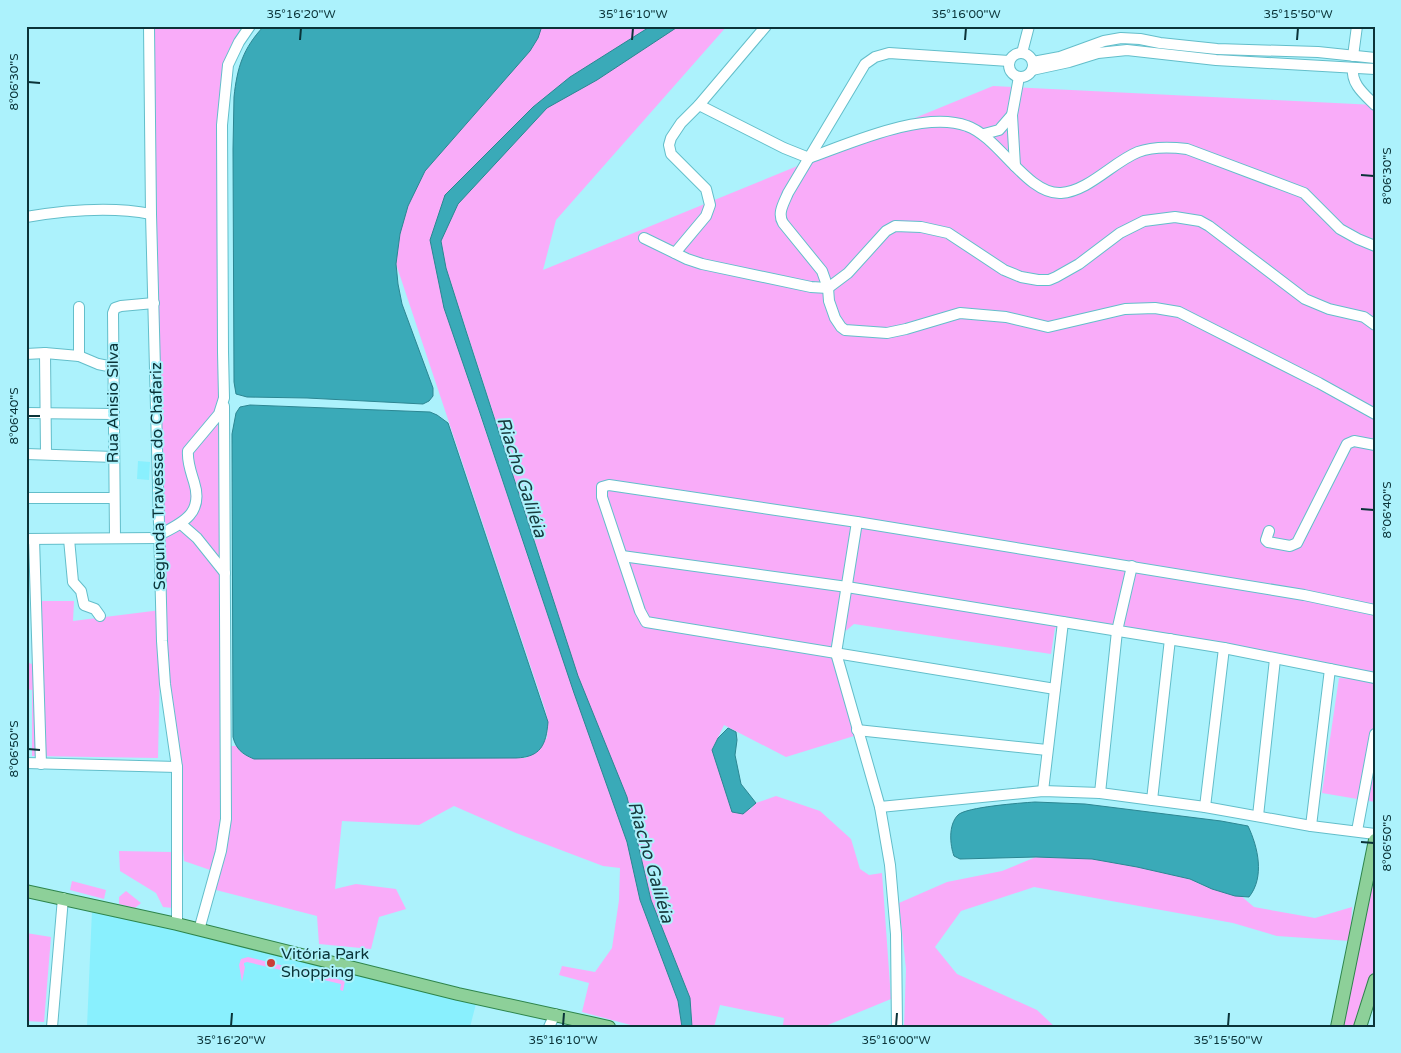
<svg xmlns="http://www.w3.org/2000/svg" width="1401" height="1053" font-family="'Varela Round',sans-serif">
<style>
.built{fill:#89f0fe}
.green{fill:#f9acf9}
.water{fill:#3aaab8;stroke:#2c8692}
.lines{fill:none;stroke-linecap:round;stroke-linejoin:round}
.minor-casing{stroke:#63beca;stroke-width:12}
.major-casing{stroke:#2e854b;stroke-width:14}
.minor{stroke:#fff;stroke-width:10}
.major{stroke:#8dd099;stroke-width:12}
.ticks{fill:none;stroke:#0a3338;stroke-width:2}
.poi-dot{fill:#ca3c37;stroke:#acf2fc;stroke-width:2}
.labels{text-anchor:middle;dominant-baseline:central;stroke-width:4;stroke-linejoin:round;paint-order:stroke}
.street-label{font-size:16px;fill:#0a3338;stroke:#acf2fc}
.poi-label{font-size:16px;fill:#0a3338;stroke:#acf2fc;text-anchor:start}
.water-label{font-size:18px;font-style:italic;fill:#183a3e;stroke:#acf2fc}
.neatline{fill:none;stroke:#0a3338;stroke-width:2}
.ticks-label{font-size:12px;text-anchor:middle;fill:#0a3338}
</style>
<rect width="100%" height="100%" fill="#acf2fc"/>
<g class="built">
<path d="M138,461L150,462L149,480L137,479Z"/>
<path d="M92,910L477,1000L470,1027H87Z"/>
</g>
<g class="green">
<path d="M153,26H242L229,49L221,82L223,162L227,746H236L243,754L254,759L526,758L547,738L548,722L545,709L396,264L400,234L408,206L425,171L530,51L538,38L539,26H651L570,77L533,107L445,195L430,240L444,308L551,625L627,842L640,900L678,1001L682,1027H638L582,1012L589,983L559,975L562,966L595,972L612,948L619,900L620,868L603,866L516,833L454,806L419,825L342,821L335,889L356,884L396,889L406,909L379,917L371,949L319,944L317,916L212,889L216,872L184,861L175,754L161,622L158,758L32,756V690L26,689V662L32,664L31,601H74L73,621L161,610L159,323Z"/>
<path d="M679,26H727L556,220L543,270L993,86L1375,105V676L1284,654L1161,634L1055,628L1051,654L854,624L831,643L854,736L786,757L724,725L712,750L721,775L750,810L756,803L776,796L820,811L851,839L860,869L869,875L882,873L891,999L823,1027H792L783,1025L784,1018L720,1005L714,1027H692L690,998L651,900L627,797L573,673L544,569L446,268L441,241L458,204L547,108Z"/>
<path d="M1339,678L1375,680V802L1322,793Z"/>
<path d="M119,851L171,852L173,908L163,907L156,893L120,871Z"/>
<path d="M1036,857L1092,859L1137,867L1190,879L1204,886L1241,896L1254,907L1315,918L1352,907L1350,941L1277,936L1233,923L1034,887L961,911L935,947L957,974L1037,1010L1055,1027H904L906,969L899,903L947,882L1002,871Z"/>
<path d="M1375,874V967L1355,1027H1342Z"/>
<path d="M72,881L106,890L104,899L70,890Z"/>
<path d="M126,891L141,903L135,908L119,904V897Z"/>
<path d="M26,933L51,937L44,1022L26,1021Z"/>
<path d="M248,957L345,981L343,991L340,990L341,984L247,962L244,963V965L245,967L242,982L239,965L241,959Z"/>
</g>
<g class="water">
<path d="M264,26H542L538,38L530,51L425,171L408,206L400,234L396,264L398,284L402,304L433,388V396L429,401L423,404L307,398L247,397L236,394L234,382L233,149L234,97C237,68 243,48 264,26Z"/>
<path d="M651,26H679L597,80L547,108L458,204L441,241L446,268L466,331L578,676L627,797L651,900L690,998L692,1027H682L678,1001L640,900L627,842L574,693L479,410L444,308L430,240L445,195L533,107L570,77Z"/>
<path d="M250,405L430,412L437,415L448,423L548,722C546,745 541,757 516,758L254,759C242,754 236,749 233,737L232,434L236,413L240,407Z"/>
<path d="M728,728L736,732L737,740L735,755L741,784L756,803L743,814L732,812L712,750L718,738Z"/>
<path d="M1035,802L1085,804L1221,821L1248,826C1258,847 1265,877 1249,897L1235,896L1212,889L1190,879L1137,867L1092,859L1036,857L960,859L954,856C950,845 948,825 958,815C966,807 1020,803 1035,802Z"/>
</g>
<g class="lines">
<g class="minor-casing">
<g id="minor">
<path d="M149,26L151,214L162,641L165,684L177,767V924"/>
<circle cx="1021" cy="65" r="12"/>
<path d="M1022,53L1029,26"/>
<path d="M1353,56L1357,26"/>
<path d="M1009,61L889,53L875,57L865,64L788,193C784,203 777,213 783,223L822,271L828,288L829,301L835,318L841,327L845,330L887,333L906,329L960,313L1006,317L1048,327L1125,309L1155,308L1179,312L1319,383L1375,414"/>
<path d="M1033,62L1060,57L1104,41L1121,38L1140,39L1160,43L1217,49L1318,52L1375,58"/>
<path d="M1353,68C1351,84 1364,94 1375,105"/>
<path d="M1032,70L1069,62L1098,53L1127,50L1216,60L1375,69"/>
<path d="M699,105L784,148L809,158C851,143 924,110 967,126C999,137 1027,195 1061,193C1089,191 1113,162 1138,152C1154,146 1171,147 1187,149L1304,193L1340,229L1358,239L1375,246"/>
<path d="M984,134L999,130L1012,115"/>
<path d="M1015,166L1012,115L1019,77"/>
<path d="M26,217C67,210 110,206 151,214"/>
<path d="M644,238L687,259L702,264L811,287L828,288L848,273L886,231L895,226L921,227L948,233L1004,270L1021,277L1038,280H1049L1056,277L1079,264L1120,233L1144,221L1175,217L1200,221L1209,226L1305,299L1329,309L1364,317L1375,325"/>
<path d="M675,253L706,216L710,205L706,189L671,154L669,145L671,138L681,123L699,105L766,26"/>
<path d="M79,307V356"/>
<path d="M45,353L46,454"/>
<path d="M26,354L45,353L79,356L98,364L113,367"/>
<path d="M26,413L114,414"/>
<path d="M26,454L114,457"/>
<path d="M26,498H114"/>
<path d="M857,522L836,653L880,807L890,865L896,934L897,1027"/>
<path d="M181,524L197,538L225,573"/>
<path d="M1269,531L1266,540L1268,542L1290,546L1297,543L1347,444L1354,441L1375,445"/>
<path d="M159,535C183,523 204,513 194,482C191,472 187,462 188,451L219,414L224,398L223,352L222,125L228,65L239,42L250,26"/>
<path d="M115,538L113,313L115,308L121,306L154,303"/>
<path d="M26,539L159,538"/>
<path d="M34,539L41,764"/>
<path d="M69,539L73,582L81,591L84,605L95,609L100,616"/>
<path d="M622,556L847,587L1063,622L1224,648L1375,678"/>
<path d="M1055,689L646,622L640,611L602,497V487L609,485L857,522L1304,595L1375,610"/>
<path d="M857,730L1047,750"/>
<path d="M26,763L177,767"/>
<path d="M1043,791L1063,622"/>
<path d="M1100,793L1117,631L1132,566"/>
<path d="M1152,800L1170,639"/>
<path d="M880,807L1043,791L1100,793L1205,807L1311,826L1375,834"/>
<path d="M1205,807L1224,648"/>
<path d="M1258,816L1275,659"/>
<path d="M1311,826L1330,669"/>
<path d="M1357,831L1375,734"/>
<path d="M199,930L221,851L226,819L224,406"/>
<path d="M52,1027L63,898"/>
<path d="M549,1027L555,1014"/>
</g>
</g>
<g class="major-casing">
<g id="major">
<path d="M26,891L177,924L458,994L609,1027"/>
<path d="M1337,1027L1375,840"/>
<path d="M1360,1027L1375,980"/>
</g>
</g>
<use href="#minor" class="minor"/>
<use href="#major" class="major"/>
</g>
<path class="ticks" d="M300,40L301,28M632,40L633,28M965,40L966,28M1297,40L1298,28M28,82L40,83M1361,175L1374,176M28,416H40M1361,509L1374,510M28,749L40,750M1361,842L1374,843M231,1026L232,1013M563,1026L564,1013M896,1026L897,1013M1228,1026L1229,1013"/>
<circle class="poi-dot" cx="271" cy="963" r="5"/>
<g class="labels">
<g class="street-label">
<text transform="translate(113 403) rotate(-90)">Rua Anisio Silva</text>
<text transform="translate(158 476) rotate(-91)">Segunda Travessa do Chafariz</text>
</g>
<g class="poi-label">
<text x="281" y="954">Vitória Park<tspan x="281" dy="18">Shopping</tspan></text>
</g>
<g class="water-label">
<text transform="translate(522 477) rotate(72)">Riacho Galiléia</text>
<text transform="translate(651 862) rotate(74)">Riacho Galiléia</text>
</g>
</g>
<rect width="1401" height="1053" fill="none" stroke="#acf2fc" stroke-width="55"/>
<rect x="28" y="28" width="1346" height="998" class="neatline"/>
<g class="ticks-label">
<text x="301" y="18">35°16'20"W</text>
<text x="633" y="18">35°16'10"W</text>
<text x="966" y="18">35°16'00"W</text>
<text x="1298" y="18">35°15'50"W</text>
<text transform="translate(14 82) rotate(-90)" y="4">8°06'30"S</text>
<text transform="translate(1387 176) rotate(-90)" y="4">8°06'30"S</text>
<text transform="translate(14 416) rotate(-90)" y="4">8°06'40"S</text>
<text transform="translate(1387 510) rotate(-90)" y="4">8°06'40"S</text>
<text transform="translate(14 749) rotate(-90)" y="4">8°06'50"S</text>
<text transform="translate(1387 843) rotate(-90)" y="4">8°06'50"S</text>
<text x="231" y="1044">35°16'20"W</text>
<text x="563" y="1044">35°16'10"W</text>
<text x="896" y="1044">35°16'00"W</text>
<text x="1228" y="1044">35°15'50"W</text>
</g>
</svg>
